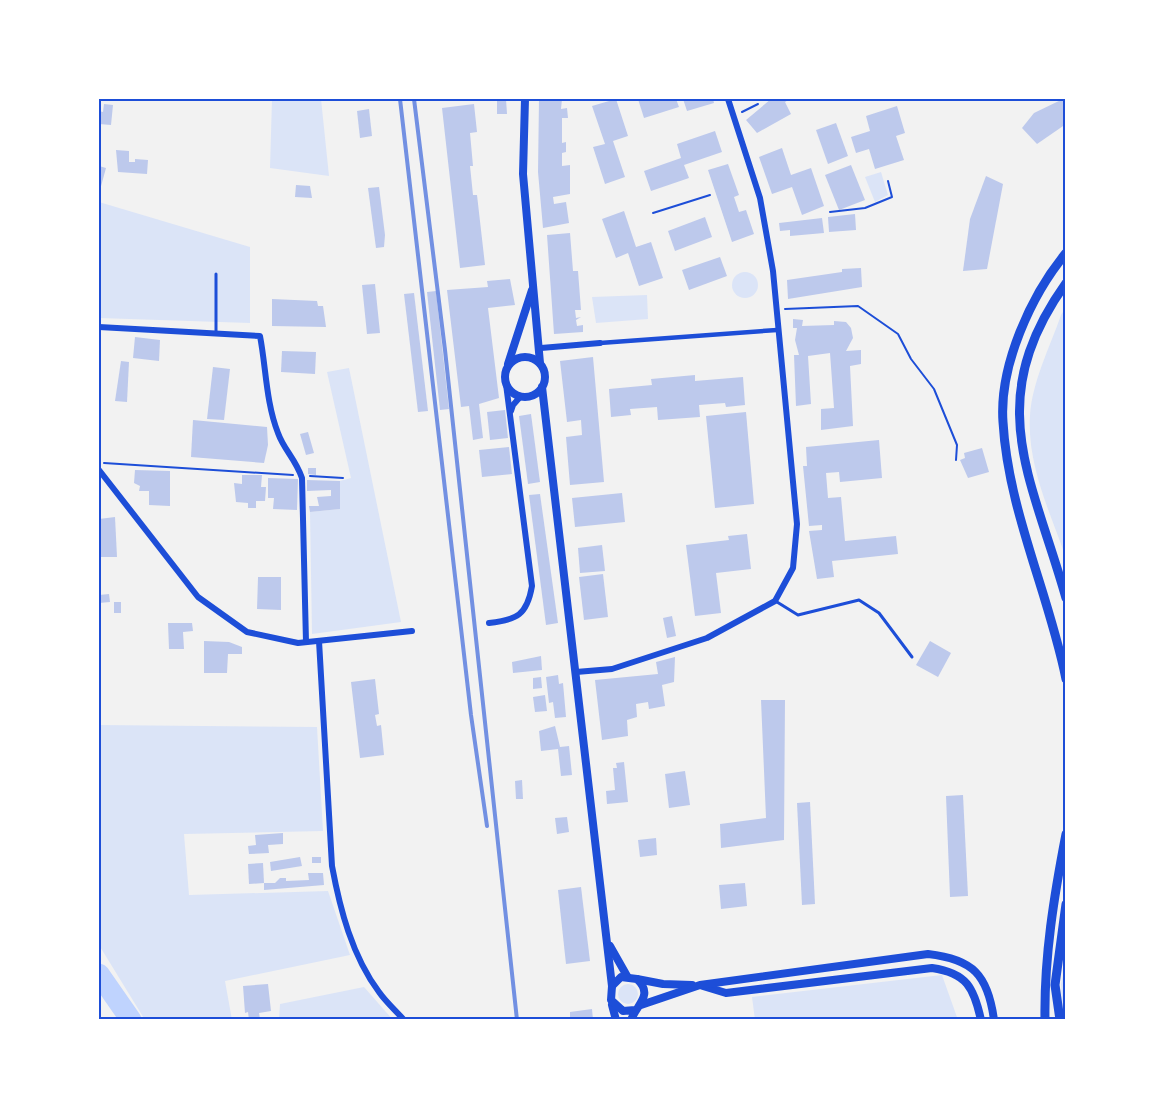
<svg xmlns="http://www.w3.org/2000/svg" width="1165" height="1119" font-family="'Fira Sans',sans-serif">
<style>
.green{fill:#dbe4f7}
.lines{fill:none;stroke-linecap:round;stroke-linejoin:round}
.river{stroke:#bfd3fe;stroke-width:21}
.building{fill:#bdc9ec}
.path{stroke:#1d4ed8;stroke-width:2}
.service{stroke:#1d4ed8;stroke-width:3}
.pedestrian{stroke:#1d4ed8;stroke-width:4.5}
.minor{stroke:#1d4ed8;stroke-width:6}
.tertiary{stroke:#1d4ed8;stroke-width:8}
.secondary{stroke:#1d4ed8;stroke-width:9}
.rail{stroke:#7290e2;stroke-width:4}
.neatline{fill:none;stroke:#1d4ed8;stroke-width:2}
</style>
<rect width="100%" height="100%" fill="#f2f2f2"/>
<g class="green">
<path d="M272,99H321L329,176L270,168Z"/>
<path d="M881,172L888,195L875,202L865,177Z"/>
<path d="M99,202L250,247V323L99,318Z"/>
<circle cx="745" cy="285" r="13"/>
<path d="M647,295L648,319L596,323L592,297Z"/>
<path d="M1066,307V558C1050,512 1027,465 1030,416C1032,382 1050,347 1061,315Z"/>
<path d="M349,368L401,622L312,634L310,512L340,509V481L351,478L327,372Z"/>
<path d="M99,725L317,727L323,831L184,834L189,895L328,891L350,955L225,981L232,1020H145L99,945Z"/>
<path d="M1066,964V1020H1063L1061,984Z"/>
<path d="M942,975L958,1020H755L752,997Z"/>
<circle cx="628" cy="994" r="10"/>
<path d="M364,987L393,1020H279L280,1004Z"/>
</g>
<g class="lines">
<path class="river" d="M99,974L131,1020"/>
</g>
<g class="building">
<path d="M497,99H506L507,114H497Z"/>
<path d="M539,99H562L561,109L567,108L568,118H562V143L566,142V152L562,153V166L570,165V194L553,197L554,204L566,202L569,223L543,228L538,172Z"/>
<path d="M616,99L628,136L613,141L625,177L605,184L593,147L605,144L592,106Z"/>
<path d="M638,99H676L679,107L644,118Z"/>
<path d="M683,99H713L714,103L687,111Z"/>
<path d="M771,99H790L785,102L791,114L757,133L746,120Z"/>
<path d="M1063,99H1066V124L1037,144L1022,128L1034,113Z"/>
<path d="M104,104L113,105L111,125L99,124V111L103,112Z"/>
<path d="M474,104L477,132L470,133L473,166H470L473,195H477L485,265L460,268L442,108Z"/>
<path d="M897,106L905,133L896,136L904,160L875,169L869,149L856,153L851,137L870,131L866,116Z"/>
<path d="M369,109L372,136L360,138L357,111Z"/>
<path d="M836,123L848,156L828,164L816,130Z"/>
<path d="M715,131L722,152L684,165L689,178L651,191L644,171L681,158L677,144Z"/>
<path d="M782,148L791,175L811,168L824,206L802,215L792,187L772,194L759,157Z"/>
<path d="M116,150L129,151V162H135V159L148,160L147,174L118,172Z"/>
<path d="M728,164L739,195L734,197L739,212L746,210L754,234L732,242L708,170Z"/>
<path d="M851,165L865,200L839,210L825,175Z"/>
<path d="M99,166L106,168L100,190H99Z"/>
<path d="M986,176L1003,184L987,269L963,271L970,219Z"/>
<path d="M296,185L310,186L312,198L295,197Z"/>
<path d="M379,187L385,235L384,247L376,248L368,188Z"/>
<path d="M624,211L636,247L651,242L663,278L639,286L628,253L616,258L602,219Z"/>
<path d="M855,214L856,230L829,232L828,217Z"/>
<path d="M705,217L712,237L675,251L668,231Z"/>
<path d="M822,218L824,233L790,236V230L780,231L779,223Z"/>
<path d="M570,233L573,271H578L581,310H575L576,318L581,317L576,320L577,326L583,325V332L554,334L547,235Z"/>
<path d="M720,257L727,276L689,290L682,270Z"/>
<path d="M861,268L862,287L788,299L787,280L842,272V269Z"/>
<path d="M510,279L515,305L488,308L499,398L479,404L483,438L473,440L469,406L461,407L447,290L488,287L487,281Z"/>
<path d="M375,284L380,333L367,334L362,285Z"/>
<path d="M436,291L449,409L440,410L427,292Z"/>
<path d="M414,293L428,411L418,412L404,294Z"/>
<path d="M272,299L317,301L318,306H323L326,327L272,326Z"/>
<path d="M793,319L803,320L802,326L834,325V321L846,322L851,328L853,338L846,351L861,350V364L850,366L853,426L821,430V409L834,408L830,353L808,356L811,404L796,406L794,355H799L795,340L797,328H793Z"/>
<path d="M135,337L160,340L159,361L133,358Z"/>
<path d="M282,351L316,352L315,374L281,372Z"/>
<path d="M593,357L604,482L570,485L566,437L582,435L581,420L567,422L560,361Z"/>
<path d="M121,361L129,362L127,402L115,401Z"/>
<path d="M213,367L230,369L224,420L207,419Z"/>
<path d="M695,375V381L743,377L745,405L726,407L725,403L699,405L700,417L658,420L657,407L630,409L631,415L611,417L609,389L652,385L651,379Z"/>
<path d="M505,410L508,438L490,440L487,412Z"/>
<path d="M746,412L754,504L715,508L706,416Z"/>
<path d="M531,414L540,482L528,484L519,416Z"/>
<path d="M193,420L267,427L268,445L264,463L191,457Z"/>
<path d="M308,432L314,453L306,455L300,434Z"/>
<path d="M879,440L882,478L840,482L839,472L826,473L828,498L841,497L845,541L896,536L898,554L832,561L834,577L817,579L809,531L822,530V525L809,526L803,466H807L806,447Z"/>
<path d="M509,447L512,474L482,477L479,450Z"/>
<path d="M982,448L989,472L968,478L960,460L965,458L964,453Z"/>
<path d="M308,468H316V475L308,474Z"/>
<path d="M135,470L170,471V506L149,505V491H139L140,486L134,483Z"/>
<path d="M242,475H262L261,487H266L265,501H256V508H248V503L236,502L234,483L242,484Z"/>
<path d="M268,478L298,479L297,510L273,509L274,498H268Z"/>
<path d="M307,480L340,481V509L310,512L309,506H319L317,497L331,496V490L307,491Z"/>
<path d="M622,493L625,522L575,527L572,498Z"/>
<path d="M540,494L558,623L546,625L529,495Z"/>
<path d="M115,517L117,557H99V519Z"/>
<path d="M747,534L751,569L716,573L721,613L695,616L686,545L729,540L728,536Z"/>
<path d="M602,545L605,571L580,573L578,548Z"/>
<path d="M603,574L608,617L584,620L579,577Z"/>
<path d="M258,577H281V610L257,609Z"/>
<path d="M109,594L110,602L99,603V595Z"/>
<rect x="114" y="602" width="7" height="11"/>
<path d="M672,616L676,636L667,638L663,618Z"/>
<path d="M168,623H192L193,631L183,632L184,649H169Z"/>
<path d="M204,641L229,642L242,647V654H228L227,673H204Z"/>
<path d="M930,641L951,653L938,677L916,665Z"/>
<path d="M541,656L542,670L513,673L512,662Z"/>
<path d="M675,657L674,682L662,685L665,706L649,709L648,702L636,704L637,717L627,720L628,736L602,740L595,680L658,674L656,662Z"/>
<path d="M558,675L559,684L563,683L566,717L555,718L553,702L549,703L546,677Z"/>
<path d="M541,677L542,688L533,689V678Z"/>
<path d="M375,679L379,714L375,715L377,726L381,725L384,755L360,758L351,682Z"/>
<path d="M545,695L547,711L535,712L533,697Z"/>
<path d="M761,700H785L784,840L721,848L720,824L766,818Z"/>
<path d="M555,726L560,747L569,746L572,775L561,776L558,749L541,751L539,731Z"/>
<path d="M624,762L628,802L607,804L606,791L615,790L613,768H617L616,763Z"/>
<path d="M685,771L690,805L669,808L665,774Z"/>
<path d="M522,780L523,799H516L515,781Z"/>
<path d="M963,795L968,896L950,897L946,796Z"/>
<path d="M810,802L815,904L802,905L797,803Z"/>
<path d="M567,817L569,832L557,834L555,818Z"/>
<path d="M283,833V844L268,845L269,853L249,854L248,846L256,845L255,835Z"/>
<path d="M656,838L657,855L640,857L638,840Z"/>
<path d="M300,857L302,866L271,871L270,862Z"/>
<rect x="312" y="857" width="9" height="6"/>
<path d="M263,863L264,883L249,884L248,864Z"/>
<path d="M308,873H323L324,885L264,890V883H275L280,878H286V881L309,880Z"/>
<path d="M745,883L747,906L721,909L719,885Z"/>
<path d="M581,887L590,961L566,964L558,890Z"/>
<path d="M268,984L271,1011L259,1013L260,1019L249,1020L248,1012L245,1013L243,986Z"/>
<path d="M592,1009L593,1020H570V1012Z"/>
</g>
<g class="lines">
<g class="path">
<path d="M742,112L758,104"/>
<path d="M830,212L865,208L892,197L888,181"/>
<path d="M653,213L710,195"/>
<path d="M785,309L858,306L898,334L911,359L934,389L957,445L956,460"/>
<path d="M104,463L293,475"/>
<path d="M310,476L343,478"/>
</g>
<g class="service">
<path d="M216,333V274"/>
<path d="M777,602L798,615L859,600L879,613L912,657"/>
</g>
<path class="pedestrian" d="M600,343L777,330"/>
<g class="minor">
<path d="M99,327L260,336C266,367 266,403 278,433C284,450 295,458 302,478L306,642"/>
<path d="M541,348L600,343"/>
<path d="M511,411L513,405L521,396"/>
<path d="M99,470L198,597L247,632L298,643L412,631"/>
<path d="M489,623C517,620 527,615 532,586L506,384"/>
<path d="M319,641L332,866C340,909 352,956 379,992C386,1002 396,1011 404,1020"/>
<path d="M576,672L612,669L707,638L775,601L793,568L797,524L773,271L760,198L728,99"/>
</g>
<g class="tertiary">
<path d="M525,99L523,174L540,363"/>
<circle cx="525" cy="377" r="20"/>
<path d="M508,364L532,290"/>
<path d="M542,387L612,986"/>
<path d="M610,946L627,976"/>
<path d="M637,979L663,984L692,985"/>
<path d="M703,986L726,993L932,968C967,973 974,988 981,1020"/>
<path d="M612,1005L616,1020"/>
<path d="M641,1005L700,985L928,954C973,959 988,975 994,1020"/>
<path d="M631,1020C637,1004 654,995 637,979L621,977L612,986L611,1000L623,1011L635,1010"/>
</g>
<g class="secondary">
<path d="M1066,253C1031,295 999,366 1003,422C1008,510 1049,594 1066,679"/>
<path d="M1066,283C981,402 1032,477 1066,598"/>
<path d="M1045,1020C1044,957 1054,896 1066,834"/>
<path d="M1060,1020L1055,985L1066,904"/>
</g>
<g class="rail">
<path d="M400,99L471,715L487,826"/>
<path d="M414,99L445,350L517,1020"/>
</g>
</g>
<rect width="1165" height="1119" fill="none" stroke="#ffffff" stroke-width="201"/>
<rect x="100" y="100" width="964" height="918" class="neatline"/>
</svg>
